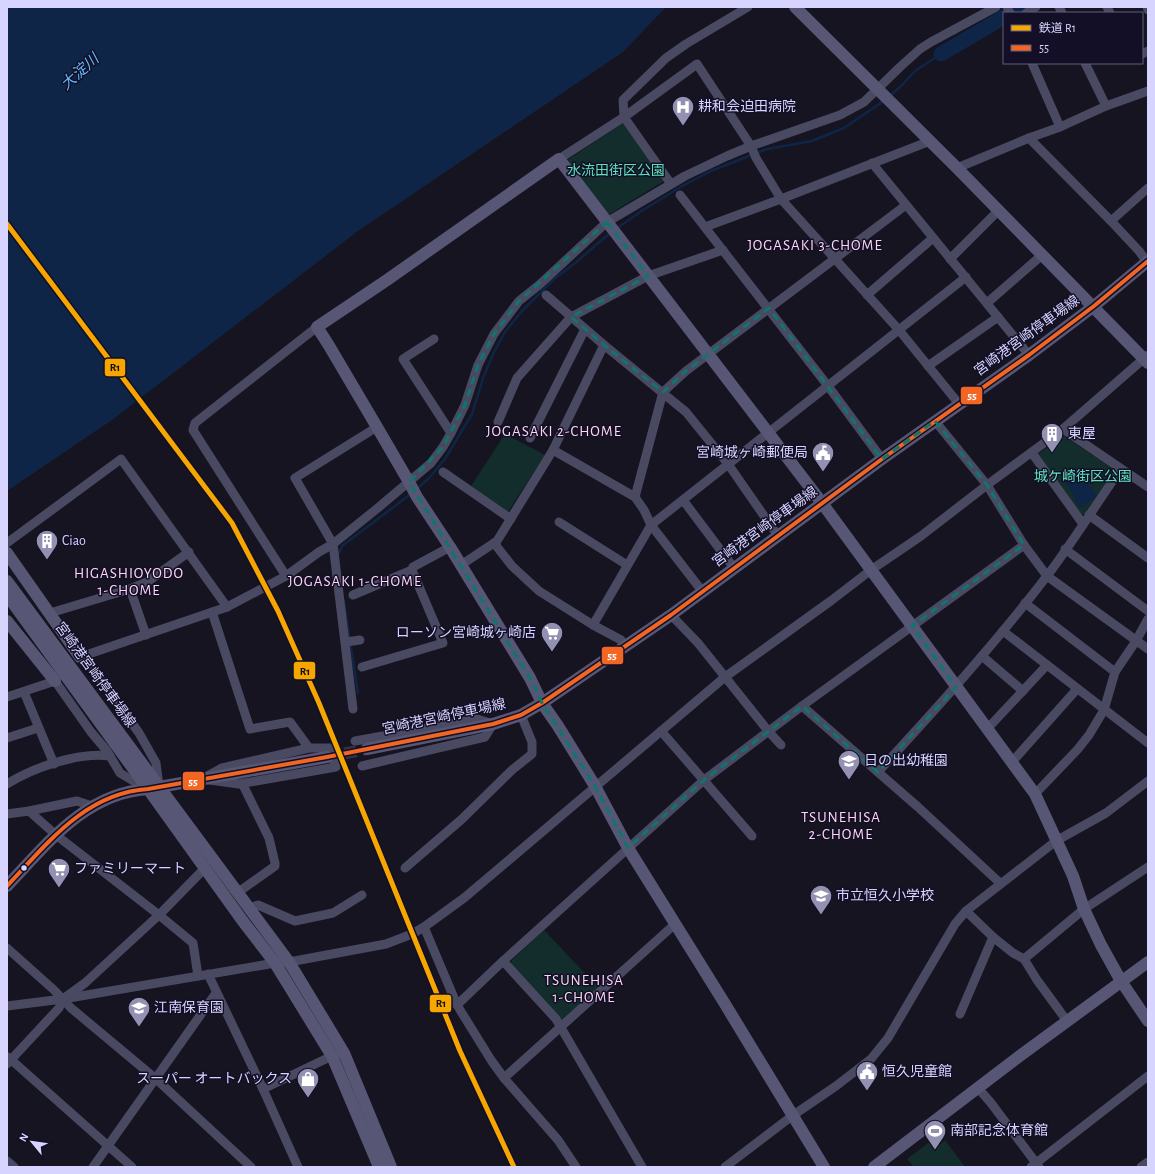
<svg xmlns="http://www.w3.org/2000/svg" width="1155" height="1174" font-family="'Alegreya Sans','Noto Sans JP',sans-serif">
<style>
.green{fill:#132c2c}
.water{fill:#0f2547}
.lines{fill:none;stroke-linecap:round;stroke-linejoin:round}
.stream{stroke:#0f2547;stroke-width:2.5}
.river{stroke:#0f2547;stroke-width:15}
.secondary-tunnel{stroke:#333142;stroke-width:12;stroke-dasharray:12 6;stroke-linecap:butt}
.street{stroke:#494962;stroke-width:9}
.secondary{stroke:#575674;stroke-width:12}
.bus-1-casing{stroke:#120f26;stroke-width:7}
.bus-1{stroke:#f26522;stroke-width:4}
.rail-1-casing{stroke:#120f26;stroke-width:8}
.rail-1{stroke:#f7a600;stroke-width:5}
.marked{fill:none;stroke:#0f766e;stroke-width:3;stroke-dasharray:8 5;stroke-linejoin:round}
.bus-dot{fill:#d7d4ff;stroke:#120f26;stroke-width:1.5}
.labels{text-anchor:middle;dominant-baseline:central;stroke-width:3;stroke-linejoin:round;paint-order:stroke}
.poi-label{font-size:14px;fill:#d7d4ff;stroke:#120f26;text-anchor:start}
.park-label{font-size:14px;fill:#5fe0bb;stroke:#120f26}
.street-label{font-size:14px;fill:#d7d4ff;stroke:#120f26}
.water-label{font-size:15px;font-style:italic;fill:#62bcff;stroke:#120f26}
.neighbourhood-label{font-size:15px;letter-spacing:1px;fill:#ffd6f2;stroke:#120f26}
.line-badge{stroke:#120f26;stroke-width:1.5}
.badge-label{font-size:11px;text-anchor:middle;font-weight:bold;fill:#fff}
.pale-badge-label{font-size:11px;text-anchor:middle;font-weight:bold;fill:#111}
</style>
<rect width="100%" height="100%" fill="#161421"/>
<g class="green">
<path d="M623,123L664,181L608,215L566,161Z"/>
<path d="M505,434L545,455L508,512L471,486Z"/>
<path d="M1064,436L1115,470L1086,514L1080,515L1038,454Z"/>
<path d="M544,930L599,988L565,1019L561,1020L510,965L512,960Z"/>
<path d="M935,1138L940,1144L945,1140L965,1167H914L907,1159Z"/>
</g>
<g class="water">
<path d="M7,7H666L623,52L358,231L112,420L7,491Z"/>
<path d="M1077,467L1097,496L1080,508L1074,499L1076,498L1062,478Z"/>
</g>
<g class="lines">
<g class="stream">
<path d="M890,96L902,85L915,71L941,54"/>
<path d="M616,229L643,210L684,185L711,171L767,149L812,141L844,128L885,100"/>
<path d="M417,489L429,478L445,459L472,414L483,378L494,352L505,332L521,312L554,279L574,264L610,233"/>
<path d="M338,555L342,546L412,493"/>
<path d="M344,601L358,693"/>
</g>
<g class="river">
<path d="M1012,13L1022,7"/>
<path d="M941,54L1004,17"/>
</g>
<path class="secondary-tunnel" d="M327,757L367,749"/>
<g class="street">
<path d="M1007,7L1010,13"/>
<path d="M1059,7L1062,13"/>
<path d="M1107,7L1110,13"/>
<path d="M1147,7L1148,10"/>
<path d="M1026,13L1036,7"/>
<path d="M1142,54L1148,51"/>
<path d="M1032,63L1060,127"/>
<path d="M1085,63L1106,106"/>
<path d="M1029,138L1111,221L1139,251L1147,262"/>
<path d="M559,159L624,117L697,64L751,146L756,158L781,199L899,330L959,404"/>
<path d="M872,163L1029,355"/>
<path d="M957,168L1029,138L1060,127L1106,106L1148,91"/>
<path d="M671,184L624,117L623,100L666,58L686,44L748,7"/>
<path d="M680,195L828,386L882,459"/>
<path d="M1111,221L1148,188"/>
<path d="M705,227L781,199L930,141"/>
<path d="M950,259L998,211"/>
<path d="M546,295L604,345L686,412L728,464L778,536"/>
<path d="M867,295L933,238"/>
<path d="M987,303L1042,255"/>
<path d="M434,339L403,359L451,433"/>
<path d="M928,366L998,317"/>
<path d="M935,421L987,485L1024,545L1047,576L1148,649"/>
<path d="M498,422L517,378L571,317L648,276L723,250"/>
<path d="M1063,429L1148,487"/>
<path d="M530,438L585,329"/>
<path d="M553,450L635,497L644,510L651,525L702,591"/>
<path d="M1032,453L1083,524"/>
<path d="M443,472L511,519"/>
<path d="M635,497L663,392L686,371L906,205"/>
<path d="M683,500L734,568"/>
<path d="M1089,515L1148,558"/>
<path d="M559,522L627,565"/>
<path d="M7,543L121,459L227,607"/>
<path d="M494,543L512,566L539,591L593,625L621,640L625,647"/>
<path d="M1065,549L1148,611"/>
<path d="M461,565L497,541L553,450L604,345"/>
<path d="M286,576L193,430L195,423L317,327"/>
<path d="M130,589L146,635"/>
<path d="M353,595L412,570"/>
<path d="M1025,603L1115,672"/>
<path d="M212,612L250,729L290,722L309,748"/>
<path d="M50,613L130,589L147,582L189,552"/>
<path d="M671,615L698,643L769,732L781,745"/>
<path d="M593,625L651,525L966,277"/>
<path d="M1003,631L1148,743"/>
<path d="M346,642L360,640"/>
<path d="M982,656L1023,691"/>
<path d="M362,667L443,643L412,570L413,567L450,547"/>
<path d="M24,692L54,764"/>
<path d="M7,697L55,681L91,732L107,751L120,773L145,788"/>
<path d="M802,706L918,807L1000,883"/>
<path d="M353,709L333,544L295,478L377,427"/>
<path d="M988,728L1047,665"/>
<path d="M661,731L752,836"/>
<path d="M7,738L38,728"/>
<path d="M355,741L477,719L493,724L485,737L362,766"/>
<path d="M309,748H331L336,767L239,784L202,779L222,768Z"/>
<path d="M1012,762L1077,689"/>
<path d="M878,772C936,709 994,645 1047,576C1073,542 1096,504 1121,469"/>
<path d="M7,784C34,767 79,752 110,756"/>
<path d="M159,786L156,763L139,733L93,669L80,657L227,607L286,576L319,552L333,544L379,507L431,463L443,447L451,433L465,405L478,365L494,334L519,301L539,285L607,222L685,176L727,156L751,146L840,115L864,102L900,67L920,49L931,42L996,7"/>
<path d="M1035,794L1078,749L1089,735L1104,710L1115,672L1136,641L1148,619"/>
<path d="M29,811L56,835L159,915L193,943L198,976"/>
<path d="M7,814L29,811L77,801L92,806"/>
<path d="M405,868L462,819L512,770L532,754V742L521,715"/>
<path d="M237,893L275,866V863L269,838L242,783"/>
<path d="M248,908L258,905L295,921L333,913L362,895"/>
<path d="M966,911L993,937L1013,953L1024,959L1037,980L1067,1021"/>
<path d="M424,927L457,1005L491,1060L504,1078L558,1140L576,1167"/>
<path d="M7,948L54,990L71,1008L156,1079L251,1167"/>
<path d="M1024,959L1084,909L1148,867"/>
<path d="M503,961L556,1019L642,1167"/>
<path d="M208,974L263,1089L298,1167"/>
<path d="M457,1005L503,961L704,780L802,706L1024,545"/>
<path d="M7,1006L63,999L275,963L289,962L386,944L412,934L424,927L464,898L725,677L832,600L871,570L921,536L987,485L1063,429L1148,355"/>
<path d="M960,1014L993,937"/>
<path d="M8,1057L132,1167"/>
<path d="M7,1064L59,1008L63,999L85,983L159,915L204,869"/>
<path d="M504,1078L675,924"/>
<path d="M978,1088L991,1103L1039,1167"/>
<path d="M263,1089L332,1056L338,1054"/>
<path d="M7,1161L14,1167"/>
<path d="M93,1167L216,993"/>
<path d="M725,1167L792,1116L836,1086L871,1059L888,1038L955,924L966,911L1056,841L1106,813L1148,781"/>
<path d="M1031,1167L1148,1076"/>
<path d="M1141,1167L1148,1162"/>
</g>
<g class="secondary">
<path d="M795,7L957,168L1148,363"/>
<path d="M7,553L80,657"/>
<path d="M7,581L289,962L344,1053L391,1167"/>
<path d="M7,595L148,789L242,920L275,963L332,1056L379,1167"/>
<path d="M7,621L55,681"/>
<path d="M367,749L493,724L521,715L542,703L671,615L882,459L1029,355L1094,306L1148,261"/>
<path d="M7,886C47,844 85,793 148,789L327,757"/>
<path d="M824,1167L725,1004L628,848L595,786L558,726L542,703L530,678L450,547L417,497L409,482L377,427L328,344L317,327L387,280L559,159L822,503L1035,794L1073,876L1084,909L1101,945L1121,981L1148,1021"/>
<path d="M874,1167L1021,1055L1148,962"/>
</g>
<g class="bus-1-casing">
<path id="bus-1" d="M7,886C47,844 85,793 148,789L327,757L493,724L521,715L542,703L671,615L882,459L1029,355L1094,306L1148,261"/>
</g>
<use href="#bus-1" class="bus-1"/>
<g class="rail-1-casing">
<path id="rail-1" d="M7,224L232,523L278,611L319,703L460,1051L514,1167"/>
</g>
<use href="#rail-1" class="rail-1"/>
</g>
<path class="marked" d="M607,222L648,276L571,317L604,345L663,392L686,371L769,308L882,459L935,421L987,485L1024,545L912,626L956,687L878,772L802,706L704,780L628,848L595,786L542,703L530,678L409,482L443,447L465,405L478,365L494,334L519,301Z"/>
<defs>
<g id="hospital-pin" transform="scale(1.15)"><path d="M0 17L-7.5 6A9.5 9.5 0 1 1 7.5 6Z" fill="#9391b1" stroke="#120f26"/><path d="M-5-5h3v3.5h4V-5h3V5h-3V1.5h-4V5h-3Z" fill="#fff"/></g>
<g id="building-pin" transform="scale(1.15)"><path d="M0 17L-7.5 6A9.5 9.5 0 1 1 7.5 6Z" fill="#9391b1" stroke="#120f26"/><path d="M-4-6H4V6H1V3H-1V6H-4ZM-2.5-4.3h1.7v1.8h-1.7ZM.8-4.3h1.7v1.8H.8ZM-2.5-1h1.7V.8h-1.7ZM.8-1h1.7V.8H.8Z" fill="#fff"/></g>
<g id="civic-pin" transform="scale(1.15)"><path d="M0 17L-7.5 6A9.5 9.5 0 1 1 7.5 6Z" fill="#9391b1" stroke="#120f26"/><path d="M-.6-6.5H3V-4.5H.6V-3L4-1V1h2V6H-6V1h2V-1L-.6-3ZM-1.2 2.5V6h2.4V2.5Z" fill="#fff"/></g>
<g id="supermarket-pin" transform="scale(1.15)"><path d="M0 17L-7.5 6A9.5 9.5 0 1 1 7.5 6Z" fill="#9391b1" stroke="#120f26"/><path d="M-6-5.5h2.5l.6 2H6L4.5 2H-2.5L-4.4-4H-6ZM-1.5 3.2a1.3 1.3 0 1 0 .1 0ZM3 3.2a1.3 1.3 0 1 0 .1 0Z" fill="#fff"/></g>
<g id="school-pin" transform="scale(1.15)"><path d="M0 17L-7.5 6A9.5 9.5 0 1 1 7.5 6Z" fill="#9391b1" stroke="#120f26"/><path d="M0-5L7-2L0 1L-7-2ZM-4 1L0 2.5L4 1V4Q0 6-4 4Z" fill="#fff"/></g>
<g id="shop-pin" transform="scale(1.15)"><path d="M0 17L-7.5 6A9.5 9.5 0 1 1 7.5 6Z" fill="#9391b1" stroke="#120f26"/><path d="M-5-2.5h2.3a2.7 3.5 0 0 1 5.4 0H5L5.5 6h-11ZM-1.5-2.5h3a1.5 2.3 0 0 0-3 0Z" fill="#fff"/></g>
<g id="stadium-pin" transform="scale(1.15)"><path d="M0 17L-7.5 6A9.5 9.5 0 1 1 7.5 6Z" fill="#9391b1" stroke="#120f26"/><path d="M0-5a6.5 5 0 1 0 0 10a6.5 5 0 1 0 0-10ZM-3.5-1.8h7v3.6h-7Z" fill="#fff"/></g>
</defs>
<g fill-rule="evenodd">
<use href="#hospital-pin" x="683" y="107"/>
<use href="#building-pin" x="1052" y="434"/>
<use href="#civic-pin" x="823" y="453"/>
<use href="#building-pin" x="47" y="541"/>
<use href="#supermarket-pin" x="552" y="633"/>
<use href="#school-pin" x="849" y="761"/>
<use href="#supermarket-pin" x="59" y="869"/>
<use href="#school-pin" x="821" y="896"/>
<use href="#school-pin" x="139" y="1008"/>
<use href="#civic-pin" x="867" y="1072"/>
<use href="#shop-pin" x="308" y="1079"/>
<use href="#stadium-pin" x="935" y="1131"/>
</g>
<circle class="bus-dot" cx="24" cy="868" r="3.5"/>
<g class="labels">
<g class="poi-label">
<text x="698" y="107">耕和会迫田病院</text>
<text x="1068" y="434">東屋</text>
<text x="808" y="453" text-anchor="end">宮崎城ヶ崎郵便局</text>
<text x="62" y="541">Ciao</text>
<text x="536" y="633" text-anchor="end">ローソン宮崎城ヶ崎店</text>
<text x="864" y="761">日の出幼稚園</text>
<text x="74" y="869">ファミリーマート</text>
<text x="836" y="896">市立恒久小学校</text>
<text x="154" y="1008">江南保育園</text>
<text x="882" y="1072">恒久児童館</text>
<text x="292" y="1079" text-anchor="end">スーパー オートバックス</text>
<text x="950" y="1131">南部記念体育館</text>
</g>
<g class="park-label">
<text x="616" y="171">水流田街区公園</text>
<text x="1083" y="477">城ケ崎街区公園</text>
</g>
<g class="street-label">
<text transform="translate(1027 336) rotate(-36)">宮崎港宮崎停車場線</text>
<text transform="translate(765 527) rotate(-36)">宮崎港宮崎停車場線</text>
<text transform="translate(95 675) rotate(54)">宮崎港宮崎停車場線</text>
<text transform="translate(444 717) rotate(-12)">宮崎港宮崎停車場線</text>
</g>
<g class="water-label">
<text transform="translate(80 72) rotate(-42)">大淀川</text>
</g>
<g class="neighbourhood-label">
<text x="815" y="245">JOGASAKI 3-CHOME</text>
<text x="554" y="431">JOGASAKI 2-CHOME</text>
<text x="129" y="573">HIGASHIOYODO<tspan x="129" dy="17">1-CHOME</tspan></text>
<text x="355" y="581">JOGASAKI 1-CHOME</text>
<text x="841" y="817">TSUNEHISA<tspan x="841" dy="17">2-CHOME</tspan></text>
<text x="584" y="980">TSUNEHISA<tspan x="584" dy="17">1-CHOME</tspan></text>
</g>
</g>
<g class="line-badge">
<rect x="104" y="358" width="22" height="19" rx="4" fill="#f7a600"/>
<rect x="960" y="386" width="23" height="19" rx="4" fill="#f26522"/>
<rect x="601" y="646" width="23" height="19" rx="4" fill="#f26522"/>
<rect x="293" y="661" width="23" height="19" rx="4" fill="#f7a600"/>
<rect x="182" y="771" width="23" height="20" rx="4" fill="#f26522"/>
<rect x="429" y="994" width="23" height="19" rx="4" fill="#f7a600"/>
</g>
<g class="badge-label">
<text x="972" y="399">55</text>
<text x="612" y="659">55</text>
<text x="193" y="785">55</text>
</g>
<g class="pale-badge-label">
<text x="115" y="371">R1</text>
<text x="305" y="675">R1</text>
<text x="441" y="1007">R1</text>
</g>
<rect width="1155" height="1174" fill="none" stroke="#d7d4ff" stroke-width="16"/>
<rect x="1003" y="12" width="140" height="52" fill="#120f26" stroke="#615e7d"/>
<rect x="1011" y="25" width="20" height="6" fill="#f7a600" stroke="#615e7d"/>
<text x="1039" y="32" font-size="12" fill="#d7d4ff">鉄道 R1</text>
<rect x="1011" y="45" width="20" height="6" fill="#f26522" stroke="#615e7d"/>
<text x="1039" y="52" font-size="12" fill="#d7d4ff">55</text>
<g transform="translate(32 1142) rotate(299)" stroke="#120f26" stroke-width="3" paint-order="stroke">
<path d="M0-3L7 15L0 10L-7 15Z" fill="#d7d4ff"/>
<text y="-6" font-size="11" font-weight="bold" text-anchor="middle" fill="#d7d4ff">N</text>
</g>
</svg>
